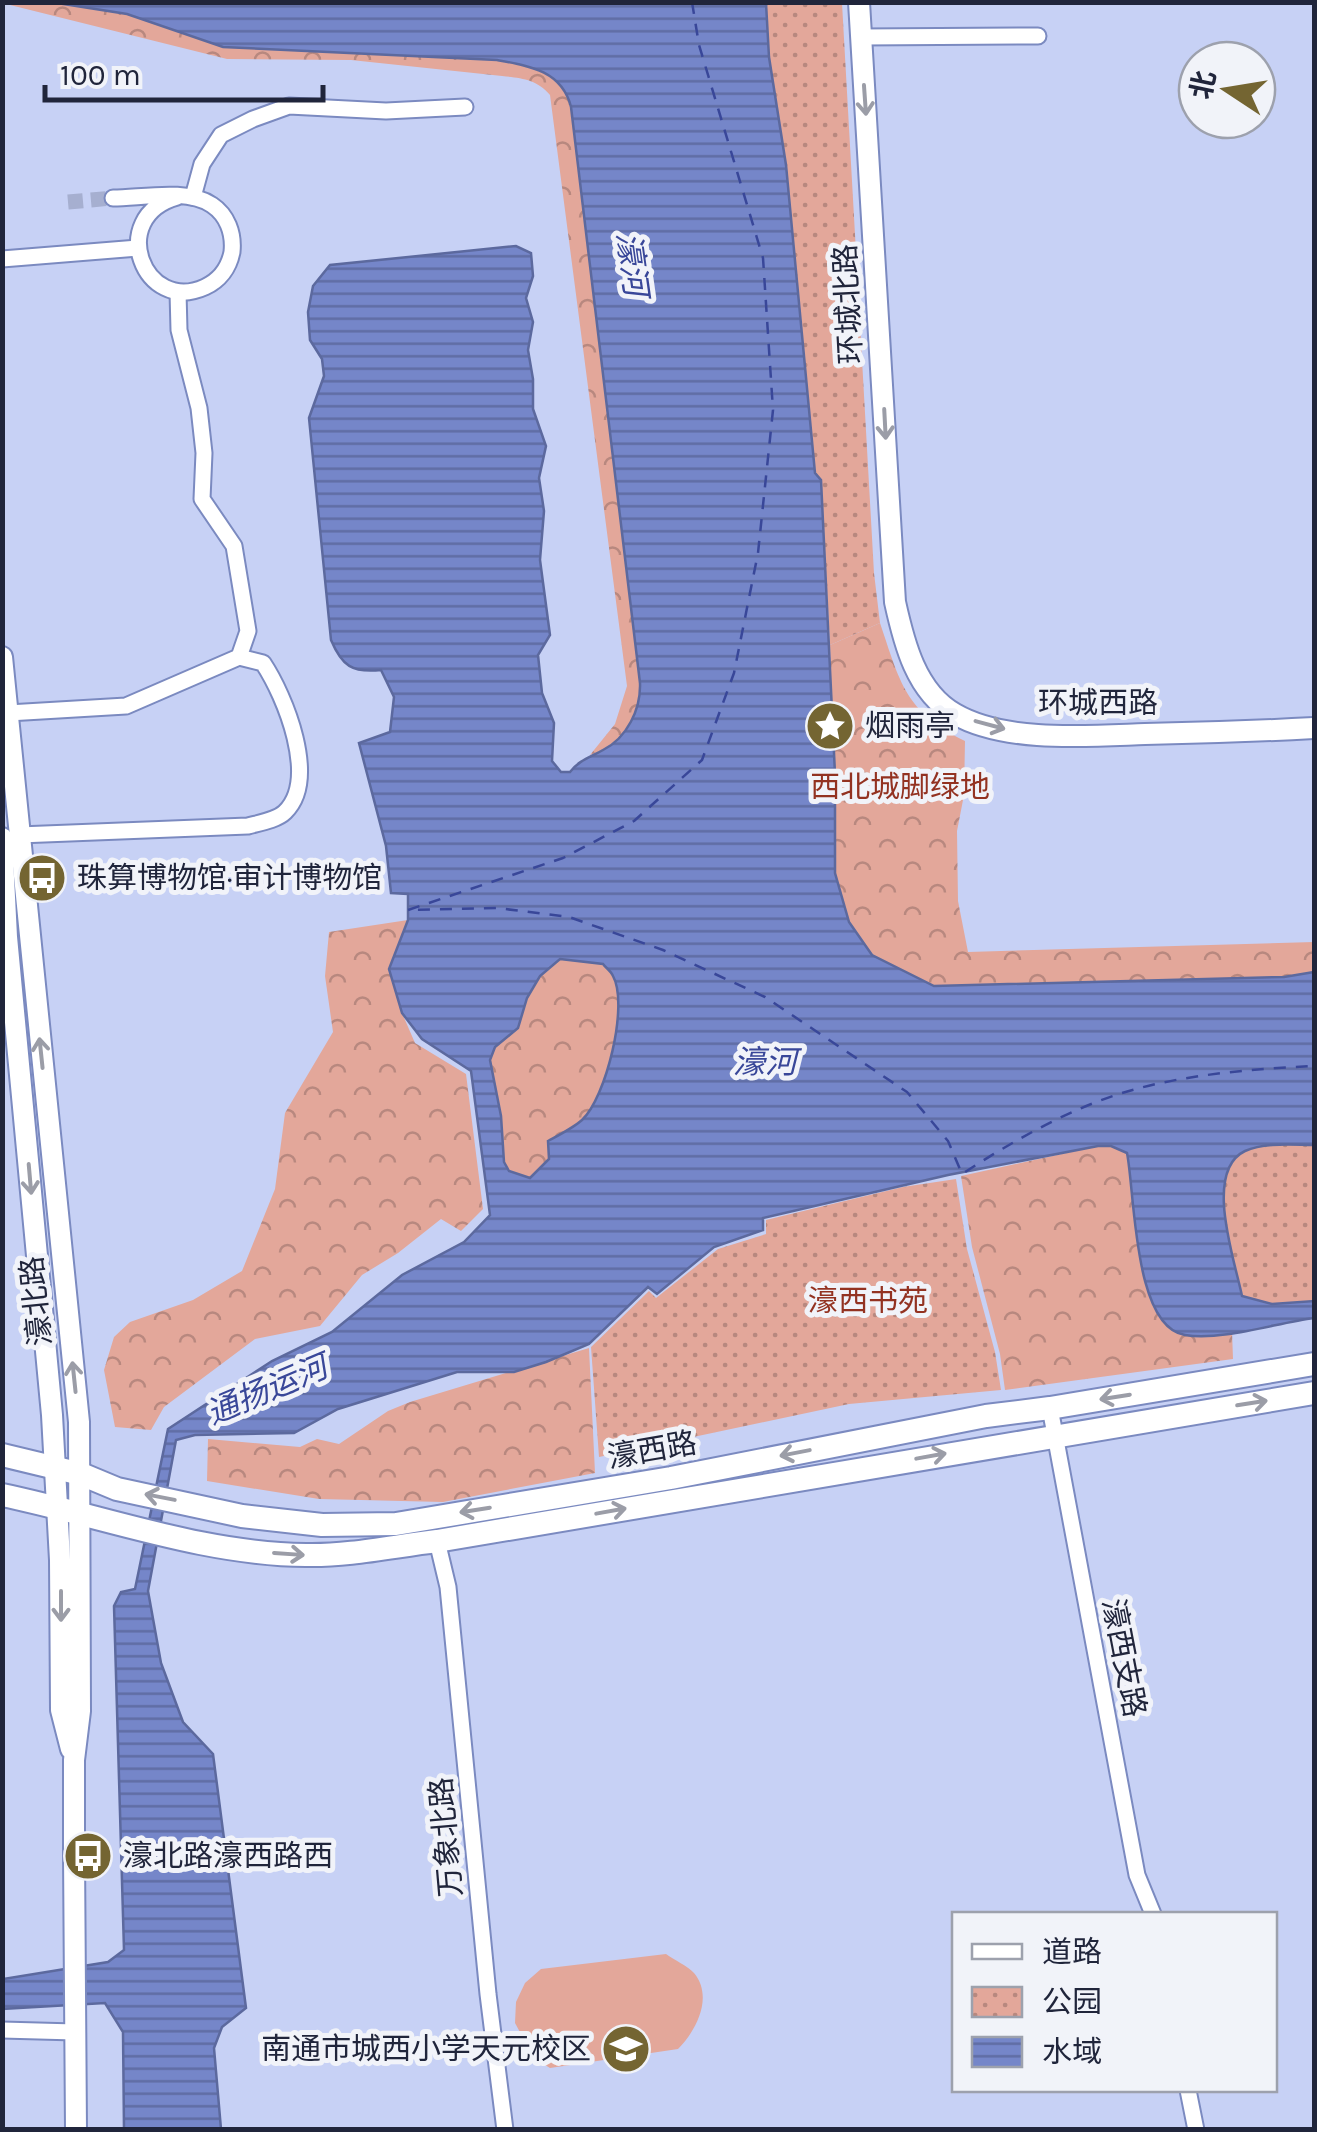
<svg xmlns="http://www.w3.org/2000/svg" width="1317" height="2132" font-family="Karla,'Noto Sans SC',sans-serif">
<style>
.grass{fill:#e3a79a}
.forest{fill:url(#forest-crowns)}
.park{fill:url(#park-dots)}
.water{fill:url(#water-rules);stroke:#5c699e;stroke-width:2.5;fill-rule:evenodd}
.lines{fill:none;stroke-linecap:round;stroke-linejoin:round}
.ferry{stroke:#394799;stroke-width:2.5;stroke-dasharray:12 10;stroke-linecap:butt}
.street-tunnel{stroke:#a6afd0;stroke-width:15;stroke-dasharray:15 8;stroke-linecap:butt}
.street-casing{stroke:#7b8ac0;stroke-width:19}
.secondary-casing{stroke:#7b8ac0;stroke-width:24}
.primary-casing{stroke:#7b8ac0;stroke-width:26}
.street{stroke:#fff;stroke-width:15}
.secondary{stroke:#fff;stroke-width:20}
.primary{stroke:#fff;stroke-width:22}
.oneway{stroke:#9b9da7}
.labels{text-anchor:middle;dominant-baseline:central;stroke-width:10;stroke-linejoin:round;paint-order:stroke}
.street-label{font-size:30px;fill:#20253b;stroke:#f1f3f9}
.poi-label{font-size:30px;fill:#20253b;stroke:#f1f3f9;text-anchor:start}
.park-label{font-size:30px;fill:#933221;stroke:#f1f3f9}
.water-label{font-size:32px;font-style:italic;fill:#394799;stroke:#f1f3f9}
</style>
<defs>
<pattern id="forest-crowns" width="20" height="18" patternUnits="userSpaceOnUse" patternTransform="scale(2.5)"><rect width="20" height="18" fill="#e3a79a"/><path d="M2 6a3 3 0 1 1 6 0M12 15a3 3 0 1 1 6 0" fill="none" stroke="#b8887f"/></pattern>
<pattern id="park-dots" width="8" height="8" patternUnits="userSpaceOnUse" patternTransform="scale(2.5)"><rect width="8" height="8" fill="#e3a79a"/><path d="M2 2h.1M6 6h.1" fill="none" stroke="#b8887f" stroke-width="1.8" stroke-linecap="round"/></pattern>
<pattern id="water-rules" width="6" height="5" patternUnits="userSpaceOnUse" patternTransform="scale(2.5)"><rect width="6" height="5" fill="#7586c9"/><path d="M0 2.5h6" fill="none" stroke="#606da4"/></pattern>
</defs>
<rect width="100%" height="100%" fill="#c7d1f5"/>
<path class="grass" d="M666,1954C674,1960 688,1966 694,1973C714,1997 696,2031 678,2049L550,2068L534,2058L515,2023L516,2002L525,1983L541,1969Z"/>
<g class="forest">
<path d="M2,3H57L127,14L223,47L497,60C530,66 562,71 571,107L640,683C641,716 622,745 590,755L615,724L627,686L550,95C537,79 521,78 502,76L351,60L227,59Z"/>
<path d="M880,623C900,682 905,712 965,741L964,795L957,831L958,901L968,952L1314,942V972L1284,977L934,986L872,955L849,922L835,873L830,645Z"/>
<path d="M408,920L389,969L402,1013L415,1043L466,1074L483,1209L461,1231L441,1219L398,1253L362,1275L320,1326L255,1339L164,1407L151,1430L115,1427L104,1370L114,1337L130,1322L193,1300L242,1271L275,1189L285,1113L333,1032L325,976L329,932Z"/>
<path d="M560,959L603,964C606,968 611,971 613,976C629,1005 606,1098 582,1120C573,1128 559,1135 549,1141V1159L530,1178L509,1170L504,1162L490,1059L495,1047L518,1028L527,998L540,976Z"/>
<path d="M1098,1146H1111L1127,1153L1134,1217L1214,1335L1232,1331L1233,1359L1005,1390L1000,1354L972,1247L961,1176Z"/>
<path d="M589,1348L595,1473L443,1502L319,1499L207,1481L208,1439L300,1447L317,1439L339,1444L388,1411L410,1402Z"/>
</g>
<g class="park">
<path d="M766,3H842L874,573L880,623L830,645L821,480L815,473L786,165L769,57Z"/>
<path d="M1314,1145V1301L1272,1304L1242,1296C1235,1261 1203,1171 1245,1151C1265,1142 1293,1145 1314,1145Z"/>
<path d="M956,1179L967,1249L995,1352L1001,1390L849,1404L599,1457L591,1347L649,1291L656,1298L718,1249L766,1234V1220L903,1187Z"/>
</g>
<path class="water" d="M57,3H766L769,57L786,165L815,473L821,480L835,774V873L849,922L872,955L934,986L1284,977L1314,972V1145C1293,1145 1265,1142 1245,1151C1203,1171 1235,1261 1242,1296L1272,1304L1314,1301V1318C1276,1323 1222,1341 1185,1335C1133,1327 1135,1192 1127,1153L1111,1146H1098L948,1175L763,1218V1230L714,1247L657,1294L648,1287L589,1344L546,1362L514,1372H457L338,1409L294,1433L195,1435L176,1440L148,1591L161,1663L183,1722L213,1754L246,2008L222,2027L214,2048L221,2129H124L123,2032L105,2003L3,2009V1979L108,1962L124,1950L114,1606L121,1592L135,1589L168,1429L272,1361L332,1332L402,1275L464,1242L490,1215L471,1071L422,1039L402,1013L389,969L408,920V894L391,893L386,846L359,743L390,732L394,697L381,670C352,673 342,666 331,640L309,418L324,376L322,359L310,340L308,312L313,286L330,265L516,246L531,253L533,276L526,298L533,322L528,350L533,379V409L546,446L539,478L544,511L540,560L550,635L538,655L542,693L554,723L552,761L561,772H570C579,760 591,757 603,750C627,738 641,709 640,683L571,107C562,71 530,66 497,60L223,47L127,14ZM560,959L603,964C606,968 611,971 613,976C629,1005 606,1098 582,1120C573,1128 559,1135 548,1141L549,1159L530,1178L509,1171L504,1162L501,1116L490,1060L495,1047L518,1028L527,998L540,976Z"/>
<g class="lines">
<path class="ferry" d="M692,2L699,45L763,258L773,410L758,553L734,673L702,760L634,821L563,858L408,910L497,908L569,917L663,950L765,997L907,1092L948,1141L962,1174C1011,1142 1072,1107 1129,1091C1187,1074 1254,1069 1314,1066"/>
<path class="street-tunnel" d="M68,202L113,198"/>
<g class="street-casing">
<g id="street">
<path d="M861,37L1038,36"/>
<path d="M193,197L202,164L221,135L253,119L289,106L386,111L465,107"/>
<path d="M113,198C141,198 187,188 212,205C227,215 234,233 232,252C229,267 220,280 205,287C144,315 106,217 177,197"/>
<path d="M2,259L138,248"/>
<path d="M8,713L126,706L239,657L248,631L234,546L202,499L204,453L199,408L179,330L178,292"/>
<path d="M19,835L248,826C259,823 277,820 285,812C319,779 285,696 263,663L239,657"/>
<path d="M1050,1408L1137,1875L1153,1914"/>
<path d="M437,1541L448,1587L488,1994L505,2130"/>
<path d="M2,2030L75,2032"/>
<path d="M1188,2090L1196,2130"/>
</g>
</g>
<g class="secondary-casing">
<g id="secondary">
<path d="M859,2L895,602C904,643 916,692 955,714C1005,743 1089,736 1145,734C1201,733 1258,731 1314,728"/>
<path d="M2,657L79,1422L80,1711L74,1760V1854L76,2130"/>
<path d="M2,838L7,937L52,1415L60,1560L61,1710L71,1749"/>
</g>
</g>
<g class="primary-casing">
<g id="primary">
<path d="M2,1455L81,1474L117,1489L242,1516L322,1525L396,1524L671,1478L986,1416L1050,1408L1314,1364"/>
<path d="M2,1495C103,1516 202,1554 306,1555C349,1556 394,1546 437,1541L1314,1393"/>
</g>
</g>
<use href="#street" class="street"/>
<use href="#secondary" class="secondary"/>
<use href="#primary" class="primary"/>
</g>
<defs><path id="oneway-shaft" d="M-6 0H5M1.5-3L5.5 0L1.5 3" fill="none" stroke-width="1.6" stroke-linecap="round" stroke-linejoin="round" transform="scale(2.5)"/></defs>
<g class="oneway">
<use href="#oneway-shaft" transform="translate(865 100) rotate(86)"/>
<use href="#oneway-shaft" transform="translate(885 424) rotate(87)"/>
<use href="#oneway-shaft" transform="translate(990 725) rotate(15)"/>
<use href="#oneway-shaft" transform="translate(41 1053) rotate(-96)"/>
<use href="#oneway-shaft" transform="translate(30 1179) rotate(85)"/>
<use href="#oneway-shaft" transform="translate(74 1377) rotate(-96)"/>
<use href="#oneway-shaft" transform="translate(1115 1397) rotate(171)"/>
<use href="#oneway-shaft" transform="translate(1252 1403) rotate(-9)"/>
<use href="#oneway-shaft" transform="translate(795 1453) rotate(169)"/>
<use href="#oneway-shaft" transform="translate(931 1456) rotate(-10)"/>
<use href="#oneway-shaft" transform="translate(160 1497) rotate(-169)"/>
<use href="#oneway-shaft" transform="translate(475 1510) rotate(171)"/>
<use href="#oneway-shaft" transform="translate(611 1511) rotate(-10)"/>
<use href="#oneway-shaft" transform="translate(289 1554) rotate(4)"/>
<use href="#oneway-shaft" transform="translate(61 1606) rotate(90)"/>
</g>
<defs>
<g id="sight-disc" transform="scale(2.5)"><circle r="9.5" fill="#746532" stroke="#f1f3f9"/><path d="M0-6L1.8-2.2L6-1.7L2.9 1.2L3.7 5.4L0 3.3L-3.7 5.4L-2.9 1.2L-6-1.7L-1.8-2.2Z" fill="#fff"/></g>
<g id="bus-disc" transform="scale(2.5)"><circle r="9.5" fill="#746532" stroke="#f1f3f9"/><path d="M-5-6H5V4H4V6H2V4H-2V6H-4V4H-5ZM-3.5-4V0h7V-4ZM-3.5 1.2v1.5H-2V1.2ZM2 1.2v1.5H3.5V1.2Z" fill="#fff"/></g>
<g id="school-disc" transform="scale(2.5)"><circle r="9.5" fill="#746532" stroke="#f1f3f9"/><path d="M0-5L7-2L0 1L-7-2ZM-4 1L0 2.5L4 1V4Q0 6-4 4Z" fill="#fff"/></g>
</defs>
<g fill-rule="evenodd">
<use href="#sight-disc" x="830" y="726"/>
<use href="#bus-disc" x="42" y="878"/>
<use href="#bus-disc" x="88" y="1856"/>
<use href="#school-disc" x="626" y="2049"/>
</g>
<g class="labels">
<g class="street-label">
<text transform="translate(848 304) rotate(-93)">环城北路</text>
<text x="1098" y="703">环城西路</text>
<text transform="translate(36 1301) rotate(-96)">濠北路</text>
<text transform="translate(652 1450) rotate(-10)">濠西路</text>
<text transform="translate(1124 1658) rotate(79)">濠西支路</text>
<text transform="translate(446 1837) rotate(-95)">万象北路</text>
</g>
<g class="poi-label">
<text x="865" y="726">烟雨亭</text>
<text x="77" y="878">珠算博物馆·审计博物馆</text>
<text x="123" y="1856">濠北路濠西路西</text>
<text x="591" y="2049" text-anchor="end">南通市城西小学天元校区</text>
</g>
<g class="park-label">
<text x="900" y="787">西北城脚绿地</text>
<text x="868" y="1301">濠西书苑</text>
</g>
<g class="water-label">
<text transform="translate(632 264) rotate(82)">濠河</text>
<text x="765" y="1062">濠河</text>
<text transform="translate(267 1390) rotate(-23)">通扬运河</text>
</g>
</g>
<rect width="1317" height="2132" fill="none" stroke="#20253b" stroke-width="10"/>
<rect x="952" y="1912" width="325" height="180" fill="#f1f3f9" stroke="#9da1ad" stroke-width="2.5"/>
<rect x="972" y="1944" width="50" height="15" fill="#ffffff" stroke="#9da1ad" stroke-width="2.5"/>
<text x="1042" y="1962" font-size="30" fill="#20253b">道路</text>
<rect x="972" y="1987" width="50" height="30" fill="url(#park-dots)" stroke="#9da1ad" stroke-width="2.5"/>
<text x="1042" y="2012" font-size="30" fill="#20253b">公园</text>
<rect x="972" y="2037" width="50" height="30" fill="url(#water-rules)" stroke="#9da1ad" stroke-width="2.5"/>
<text x="1042" y="2062" font-size="30" fill="#20253b">水域</text>
<g transform="translate(1227 90) rotate(282)"><circle r="48" fill="#f1f3f9" stroke="#9da1ad" stroke-width="2.5"/>
<path d="M0-8L18 38L0 25L-18 38Z" fill="#746532"/>
<text y="-15" font-size="28" font-weight="bold" text-anchor="middle" fill="#20253b">北</text>
</g>
<path d="M45 85v15h278v-15" fill="none" stroke="#20253b" stroke-width="5"/>
<text x="60" y="85" font-size="30" fill="#20253b" stroke="#f1f3f9" stroke-width="8" paint-order="stroke">100 m</text>
</svg>
